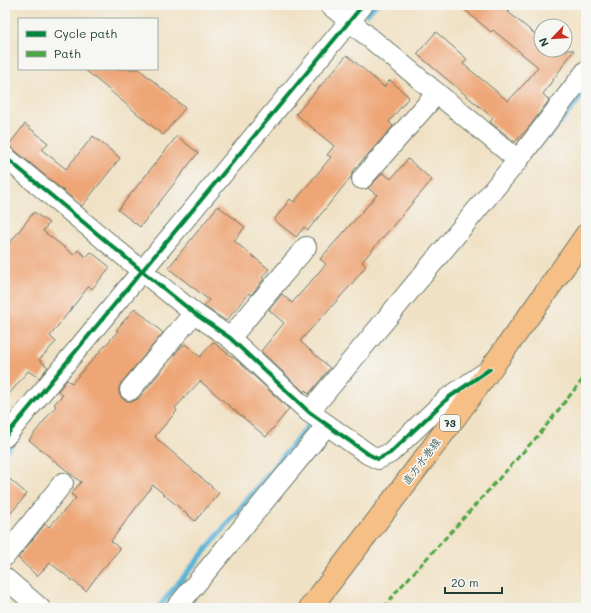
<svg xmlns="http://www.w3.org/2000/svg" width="591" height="613" font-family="Mali,'Klee One',sans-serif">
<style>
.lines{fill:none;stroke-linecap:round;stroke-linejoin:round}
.stream{stroke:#59b4d7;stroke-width:5.5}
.building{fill:#eea677}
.minor-casing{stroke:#687666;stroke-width:22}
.primary-casing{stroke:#687666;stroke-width:24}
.minor{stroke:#fff;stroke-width:20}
.primary{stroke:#f5bf86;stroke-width:22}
.quiet{stroke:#4fa644;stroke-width:3;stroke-dasharray:6 3;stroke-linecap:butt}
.cycleway-casing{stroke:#f6f6f2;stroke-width:6}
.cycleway{stroke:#00873e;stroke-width:4}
.labels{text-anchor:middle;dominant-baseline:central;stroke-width:3.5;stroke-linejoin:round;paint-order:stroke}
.shield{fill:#f6f6f2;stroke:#60746d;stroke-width:1}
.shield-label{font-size:10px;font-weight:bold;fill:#1f3d34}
.street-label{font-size:11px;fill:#1f3d34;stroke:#f6f6f2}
</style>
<rect width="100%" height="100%" fill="#f6f6f2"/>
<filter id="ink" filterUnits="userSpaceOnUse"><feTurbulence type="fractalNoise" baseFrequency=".025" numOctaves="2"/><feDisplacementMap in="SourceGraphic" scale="8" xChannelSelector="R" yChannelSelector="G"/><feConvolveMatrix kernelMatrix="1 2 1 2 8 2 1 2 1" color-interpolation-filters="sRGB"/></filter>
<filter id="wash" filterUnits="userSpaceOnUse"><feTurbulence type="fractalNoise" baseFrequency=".012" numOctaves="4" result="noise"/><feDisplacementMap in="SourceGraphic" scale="16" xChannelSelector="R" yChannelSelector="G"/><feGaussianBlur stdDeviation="0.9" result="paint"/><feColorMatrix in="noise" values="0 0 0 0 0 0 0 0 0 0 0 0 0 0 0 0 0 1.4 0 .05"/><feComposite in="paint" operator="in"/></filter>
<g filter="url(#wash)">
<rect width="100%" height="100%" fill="#f0e1c4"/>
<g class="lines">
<g class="stream">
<path d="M367,14L375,5"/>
<path d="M548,137L586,91"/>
<path d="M5,452L15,440"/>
<path d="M158,608L314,419"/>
</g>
</g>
<g id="blocks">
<g class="building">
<path d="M459,5H513L508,12L541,39V50H574L543,94L549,100L530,126L515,142L490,122L493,118L417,54L436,32L467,59L463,64L508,101L527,81L538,67L493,30L491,32Z"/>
<path d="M347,55L384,87L390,80L409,97L389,122L393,126L353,171L351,177L308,230L304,227L296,237L274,220L290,199L294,202L331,157L327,155L334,146L296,114Z"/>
<path d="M84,69H139L185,108L163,135Z"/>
<path d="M25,124L48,143L42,150L66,169L93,136L120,158L82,206L12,148L8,146Z"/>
<path d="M177,136L198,153L140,227L118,210Z"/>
<path d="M408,159L432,180L362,262L366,266L351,285L300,341L330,368L309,394L305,390L304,392L261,351L284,323L269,310L282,294L292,303L326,264L320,259L377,195L368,188L383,173L391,179Z"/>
<path d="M218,206L245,227L234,241L269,269L262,277L264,279L251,295L249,293L226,321L204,306L209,300L168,268Z"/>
<path d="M34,212L49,223L43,231L74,255L78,250L86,257L91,252L110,267L92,289L89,286L50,336L56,342L39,360L48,367L39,378L28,371L5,399V249Z"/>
<path d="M135,308L163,333L121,383L119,388V394L123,399L128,401H134L139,398L180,348L185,344L200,357L213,342L239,362L289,409L266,437L200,381L175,408L177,411L155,436L156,438L219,493L195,521L153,485L111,541L120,549L100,572L86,591L50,563L37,576L18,558L45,524L49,527L76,498L71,494L81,482L29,440L56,406L54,404L63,395L58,391L67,380L72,383L118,331L116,330Z"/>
<path d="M5,475L27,494L5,520Z"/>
</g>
</g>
</g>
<g filter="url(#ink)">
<use href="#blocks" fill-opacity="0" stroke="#687666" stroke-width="1"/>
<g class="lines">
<g class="minor-casing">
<g id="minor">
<path d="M330,5L518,160"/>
<path d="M5,157L142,271L194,313L230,338L309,412L368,454L378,459L390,453L448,398L486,372"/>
<path d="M362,179L437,93"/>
<path d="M230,338L306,247"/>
<path d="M130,390L194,313"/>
<path d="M309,412L518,160L586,71"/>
<path d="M5,437L142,271L363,5"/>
<path d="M5,556L63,483"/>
<path d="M5,578L40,608"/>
<path d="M176,608L327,425"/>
</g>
</g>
<g class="primary-casing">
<path id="primary" d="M310,608C405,486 498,362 586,235"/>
</g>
<use href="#minor" class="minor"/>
<use href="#primary" class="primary"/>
<path class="quiet" d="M384,608L396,592L460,522L542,431L586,375"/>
<g class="cycleway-casing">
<g id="cycleway">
<path d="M5,157L142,271L194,313L230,338L309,412L368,454L378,459L390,453L448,398L490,369"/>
<path d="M5,437L142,271L363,5"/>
</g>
</g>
<use href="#cycleway" class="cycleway"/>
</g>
</g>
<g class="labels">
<rect class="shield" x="440" y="415" width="20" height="16" rx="3"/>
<g class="shield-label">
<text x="450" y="423">73</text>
</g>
<g class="street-label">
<text transform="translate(421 461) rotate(-53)">直方水巻線</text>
</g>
</g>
<rect width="591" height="613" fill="none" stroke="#f6f6f2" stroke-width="20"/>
<rect x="18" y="18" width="140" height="52" fill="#f6f6f2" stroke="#a0aca6"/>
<rect x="26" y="31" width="20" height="6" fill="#00873e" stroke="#a0aca6"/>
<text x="54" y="38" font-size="12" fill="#1f3d34">Cycle path</text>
<rect x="26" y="51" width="20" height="6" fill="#4fa644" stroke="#a0aca6"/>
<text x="54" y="58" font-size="12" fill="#1f3d34">Path</text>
<g transform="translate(553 38) rotate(245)"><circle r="19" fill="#f6f6f2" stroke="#a0aca6"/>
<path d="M0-3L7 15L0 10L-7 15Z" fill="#c8321e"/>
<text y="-6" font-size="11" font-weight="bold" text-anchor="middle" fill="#1f3d34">N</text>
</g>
<path d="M445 587v6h57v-6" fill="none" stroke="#1f3d34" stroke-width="2"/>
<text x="451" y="587" font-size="12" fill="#1f3d34" stroke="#f6f6f2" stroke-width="3" paint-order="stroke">20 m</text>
</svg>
